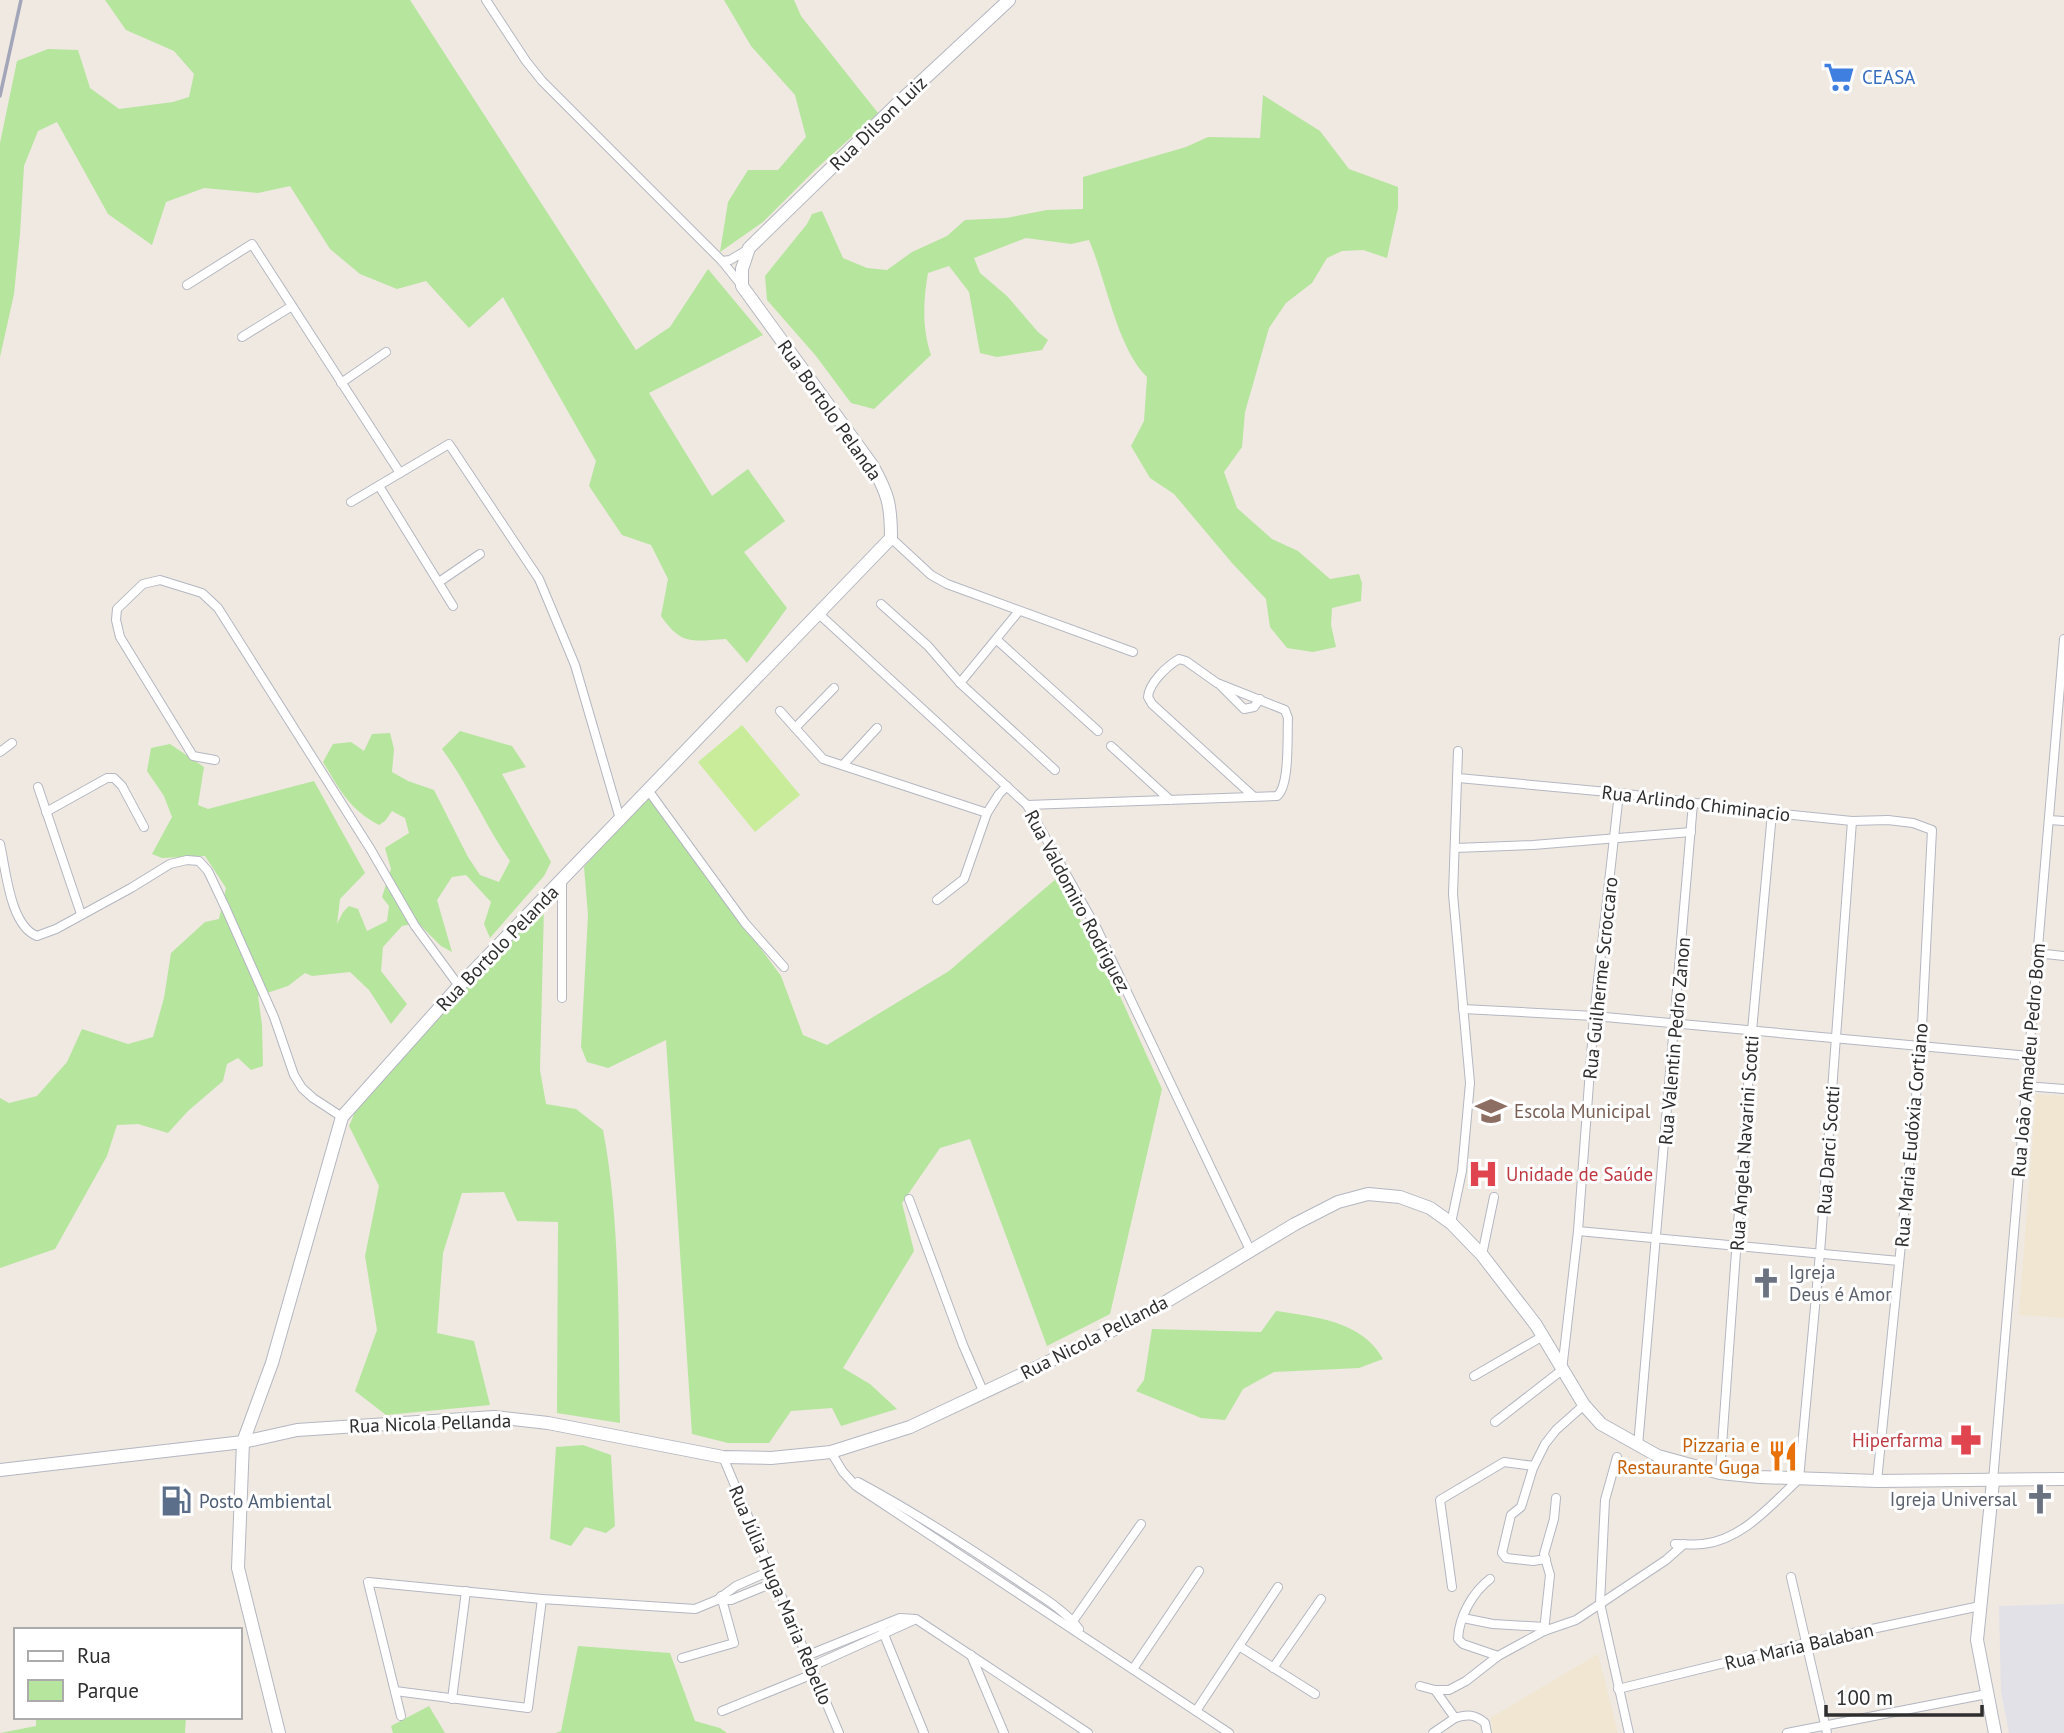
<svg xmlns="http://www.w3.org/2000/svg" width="2064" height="1733" font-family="'PT Sans',sans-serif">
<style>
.industrial{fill:#e3e1e8}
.education{fill:#f0e6d1}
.green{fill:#b6e59e}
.pitch{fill:#c9ec9a}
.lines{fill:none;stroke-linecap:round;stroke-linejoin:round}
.street-casing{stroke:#b4b7c1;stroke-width:10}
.secondary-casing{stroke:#b4b7c1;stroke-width:14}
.street{stroke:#fff;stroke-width:8}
.secondary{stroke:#fff;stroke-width:12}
.rail{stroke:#a3a6b8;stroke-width:3.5}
.labels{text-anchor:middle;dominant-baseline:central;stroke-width:6;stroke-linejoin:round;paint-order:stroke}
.shop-label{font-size:19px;fill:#366cbe;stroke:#fff;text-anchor:start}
.street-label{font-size:19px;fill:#2e2e2e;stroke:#fff}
.education-label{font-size:19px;fill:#785e54;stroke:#fff;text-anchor:start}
.health-label{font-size:19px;fill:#be3a42;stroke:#fff;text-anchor:start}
.worship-label{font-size:19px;fill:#5b616d;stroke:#fff;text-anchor:start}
.food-label{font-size:19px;fill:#c56008;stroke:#fff;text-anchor:end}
.service-label{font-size:19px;fill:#4e5e75;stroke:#fff;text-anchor:start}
</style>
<rect width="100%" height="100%" fill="#efe9e1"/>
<path class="industrial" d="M2064,1604V1733H2009L2001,1692L1999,1606Z"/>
<g class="education">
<path d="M2036,1094L2064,1096V1318L2019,1315Z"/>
<path d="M1598,1654L1618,1733H1493L1490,1718Z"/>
</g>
<g class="green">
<path d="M105,0H410L636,350L670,327L708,269L763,335L649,393L712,496L748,469L785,521L744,552L787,608L747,663L726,639C692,641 682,646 661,616L668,579L651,545L622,535L589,486L596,461L503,297L469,328L426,281L397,289L360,274L330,249L290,186L258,193L204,188L166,202L152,245L108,214L57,122L38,131L24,166L20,234L14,294L0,357V143L17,61L48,49L78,50L90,88L119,109L173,102L189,97L194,74L174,51L126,30Z"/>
<path d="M724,0H794L801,16L878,113L816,169L763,222L720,252L728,202L748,170H778L806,137L795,95L751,46Z"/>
<path d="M1263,95L1320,131L1349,169L1398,187V208L1387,258L1363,250L1342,251L1327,258L1312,283L1286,303L1269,328L1245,412L1242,447L1224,472L1237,508L1272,539L1298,551L1330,579L1359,574L1362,583L1361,601L1332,608L1331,625L1336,647L1313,652L1287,648L1270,627L1266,599L1232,563L1174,494L1150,478L1131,446L1144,421L1147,377C1117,348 1106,279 1089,240L1071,244L1026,238L974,258L980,273L1007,296L1038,332L1048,340L1042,350L997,357L980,353L969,292L949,266L928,273C923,302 922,328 931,355L874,409L851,403L816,356L767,300L765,276L807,224L812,214L822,211L843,258L867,268L887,270L912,252L947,236L965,220L1006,218L1047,210L1083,209V177L1186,147L1208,137L1260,138Z"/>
<path d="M460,731L512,746L526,767L502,774L551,862L544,876L490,938L484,924L491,902L466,875L452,877L437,900L452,952L441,946L418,923L402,926L383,947L381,971L407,1004L391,1024L369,990L350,972L312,976L305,973L288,986L258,996L262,1025L263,1066L251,1070L238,1058L227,1064L223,1081L188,1111L168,1133L138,1124L117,1125L107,1156L55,1249L0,1268V1098L9,1103L37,1096L67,1062L82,1029L128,1044L153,1037L164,998L171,953L205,922L219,919L226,888L205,856L162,858L152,854L172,817L164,796L147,771L151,748L170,744L204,767L198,805L208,809L314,781L365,873L340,899L337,924L343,912L349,906L358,909L367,931L387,921L389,906L382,897L391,869L385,848L409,833L405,818L392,811L385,821L379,825C349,809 340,790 323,762L333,744L351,742L364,751L372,734L390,733L394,749L392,772L408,781L434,790L468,857L480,875L499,882L510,861C485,825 468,784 442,749Z"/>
<path d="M648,796L781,976L803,1035L827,1045L949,971L1057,878L1110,974L1162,1089L1110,1314L1047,1346L970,1139L940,1148L902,1203L914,1251L843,1368L870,1384L897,1409L841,1426L832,1408L791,1411L769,1443H728L692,1434L666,1040L608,1068L587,1062L581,1047L588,915L584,867Z"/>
<path d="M544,907L540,1070L546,1104L576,1109L603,1130C621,1223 618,1329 620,1423L557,1413L558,1222L517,1221L504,1192L462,1193L443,1253L437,1333L474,1341L490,1405L386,1415L355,1391L377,1330L365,1256L379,1186L349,1126L361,1098L438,1014Z"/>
<path d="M1276,1311C1316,1317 1362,1321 1383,1359L1359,1368L1274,1372L1243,1389L1225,1420L1201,1418L1136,1391L1144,1380L1152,1329L1261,1332Z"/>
<path d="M583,1445L611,1455L615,1526L606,1533L585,1527L571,1546L550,1539L556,1447Z"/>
<path d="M578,1646L670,1653L695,1721L720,1728L727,1733H555L561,1731Z"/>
<path d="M429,1706L445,1733H393L391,1726Z"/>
<path d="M36,1717H186L185,1733H0L36,1726Z"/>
</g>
<path class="pitch" d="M742,725L800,795L755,832L698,762Z"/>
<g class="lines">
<g class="street-casing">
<g id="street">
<path d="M486,0L526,61L542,81L722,261L742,286"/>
<path d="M722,261L730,260L747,250"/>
<path d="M187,285L252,244L400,473"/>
<path d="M242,337L292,306"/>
<path d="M341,383L386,352"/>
<path d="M379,486L453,606"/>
<path d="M351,502L449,444L539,579L575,665L620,819"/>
<path d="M891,538L931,575L947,584L1133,652"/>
<path d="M439,582L480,554"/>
<path d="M881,604L928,646L960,683L1055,770"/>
<path d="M819,614L1027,805L1097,929L1251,1252"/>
<path d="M997,640L1098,731"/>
<path d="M960,683L1019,611"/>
<path d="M1221,686L1244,709L1254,707L1260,699"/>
<path d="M780,711L823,759L987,813L999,794L1007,786"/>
<path d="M795,728L834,688"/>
<path d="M1111,746L1170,800"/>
<path d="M0,752L12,743"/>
<path d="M215,760L193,756L120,637L116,620L117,609L143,584L160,580L202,593L218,608L371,850L415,926L459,986"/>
<path d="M843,765L877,728"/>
<path d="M1458,778L1619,793L1772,813L1852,821L1888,820L1913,823L1932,830L1921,1047L1877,1481"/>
<path d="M38,787L81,914"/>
<path d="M648,790L745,923L784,967"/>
<path d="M1027,805L1277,796C1290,786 1287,736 1288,718L1285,710L1217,683L1186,661L1179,659C1167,666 1149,683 1148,697L1152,704L1253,796"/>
<path d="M46,812L107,778H114L122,786L144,827"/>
<path d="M2049,820L2064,821"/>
<path d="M0,844C6,870 10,926 37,936L56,929L131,888L170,864L187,860L199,861L208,871L226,909L274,1017L294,1075L302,1088L313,1098L342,1117"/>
<path d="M1455,848L1533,845L1691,832"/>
<path d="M562,879V998"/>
<path d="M937,900L964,879L987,813"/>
<path d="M2036,953L2064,956"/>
<path d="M1463,1009L1594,1016L2029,1056"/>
<path d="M2027,1086L2064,1089"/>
<path d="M909,1199L963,1345L983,1391"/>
<path d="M1451,1223L1462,1171L1470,1083L1453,894L1458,751"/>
<path d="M1578,1231L1899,1261"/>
<path d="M1482,1255L1494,1197"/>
<path d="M1474,1376L1543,1336"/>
<path d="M1495,1422L1562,1370L1578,1231L1594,1016L1619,793"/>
<path d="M1638,1446L1693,803"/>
<path d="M831,1452L843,1472L856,1486L1229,1733"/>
<path d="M723,1457L839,1733"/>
<path d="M1617,1457L1605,1500L1600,1603L1629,1733"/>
<path d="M1720,1473L1752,1031L1772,813"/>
<path d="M1993,1481L2064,639"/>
<path d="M858,1482C914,1512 967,1546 1020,1582C1040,1596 1064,1609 1079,1629"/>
<path d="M1675,1544C1684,1544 1694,1545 1703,1544C1742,1540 1771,1505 1799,1479L1820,1253L1852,821"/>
<path d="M1546,1559L1533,1561L1506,1558L1502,1553L1511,1515L1521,1507L1533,1468L1545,1444L1556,1430L1584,1405"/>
<path d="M1791,1577L1827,1733"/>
<path d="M1490,1579C1473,1592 1459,1616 1458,1639L1463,1644L1498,1656"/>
<path d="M1452,1587L1440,1500L1504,1462L1534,1466"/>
<path d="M720,1600H731L775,1582"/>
<path d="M1463,1618L1493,1624L1545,1627"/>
<path d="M1071,1624L1141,1524"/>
<path d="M1544,1631L1550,1575L1544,1554L1554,1519L1556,1498"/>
<path d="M883,1632L924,1733"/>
<path d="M1239,1646L1315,1694"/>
<path d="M971,1655L1004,1733"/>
<path d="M806,1656L900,1618L916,1619L1088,1733"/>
<path d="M682,1658L734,1643L721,1596"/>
<path d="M810,1667L914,1620"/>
<path d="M1273,1668L1321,1599"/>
<path d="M1133,1669L1199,1571"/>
<path d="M1420,1686L1435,1690H1449L1466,1681L1498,1656L1544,1631L1576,1620L1666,1560L1684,1544"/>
<path d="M1618,1689L1806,1643L1980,1606"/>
<path d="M1435,1690L1455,1718C1467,1714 1475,1714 1485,1723L1487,1733"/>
<path d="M395,1691L528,1708L542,1599"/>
<path d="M452,1699L466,1591"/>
<path d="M722,1711L813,1674"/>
<path d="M1196,1711L1278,1587"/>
<path d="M401,1716L368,1582L542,1599L695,1609L717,1600L736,1586L770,1571"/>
<path d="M1433,1733L1455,1718"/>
<path d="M1787,1733L1987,1694"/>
</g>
</g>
<g class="secondary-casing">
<g id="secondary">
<path d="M0,1470L243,1442L297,1430L494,1417L548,1423L723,1457L771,1458L831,1452L910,1427L1044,1364L1149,1312L1295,1224L1338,1202L1368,1194L1400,1197L1430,1208L1451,1223L1482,1255L1536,1325L1584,1405L1601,1424L1658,1456L1720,1473L1760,1477L1877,1481L2064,1479"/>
<path d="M1993,1481L1977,1640L1995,1733"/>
<path d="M279,1733L238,1568L243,1442L272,1363L342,1117L459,986L891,538C891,504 888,494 872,465L742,286V269L749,248L895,106L1009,0"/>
</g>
</g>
<use href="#street" class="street"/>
<use href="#secondary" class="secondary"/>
<path class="rail" d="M0,96L21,0"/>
</g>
<defs>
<g id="supermarket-bare" transform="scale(2.415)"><path d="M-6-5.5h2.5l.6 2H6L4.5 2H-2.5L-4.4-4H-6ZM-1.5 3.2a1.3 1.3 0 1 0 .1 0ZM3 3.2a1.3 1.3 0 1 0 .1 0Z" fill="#3f7fe0" stroke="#fff" stroke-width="2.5" paint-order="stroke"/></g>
<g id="school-bare" transform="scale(2.415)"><path d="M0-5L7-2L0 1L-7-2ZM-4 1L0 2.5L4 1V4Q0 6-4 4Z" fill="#8d6e63" stroke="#fff" stroke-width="2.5" paint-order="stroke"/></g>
<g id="hospital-bare" transform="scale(2.415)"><path d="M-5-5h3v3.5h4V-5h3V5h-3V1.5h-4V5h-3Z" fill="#e0444e" stroke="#fff" stroke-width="2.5" paint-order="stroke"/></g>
<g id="church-bare" transform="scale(2.415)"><path d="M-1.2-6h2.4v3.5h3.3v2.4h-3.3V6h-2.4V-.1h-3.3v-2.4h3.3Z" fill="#6b7280" stroke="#fff" stroke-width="2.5" paint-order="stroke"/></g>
<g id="pharmacy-bare" transform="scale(2.415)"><path d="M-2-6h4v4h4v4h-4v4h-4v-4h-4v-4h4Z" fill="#e0444e" stroke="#fff" stroke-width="2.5" paint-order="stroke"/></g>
<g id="restaurant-bare" transform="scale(2.415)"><path d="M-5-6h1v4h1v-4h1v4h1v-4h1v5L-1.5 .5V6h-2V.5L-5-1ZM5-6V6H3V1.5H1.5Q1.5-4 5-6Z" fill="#e8710a" stroke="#fff" stroke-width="2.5" paint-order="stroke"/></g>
<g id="fuel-bare" transform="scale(2.415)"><path d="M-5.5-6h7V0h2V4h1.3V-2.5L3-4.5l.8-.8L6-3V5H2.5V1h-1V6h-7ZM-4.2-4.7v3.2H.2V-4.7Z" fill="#5c6f8a" stroke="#fff" stroke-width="2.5" paint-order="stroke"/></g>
</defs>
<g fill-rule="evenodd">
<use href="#supermarket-bare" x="1839" y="77"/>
<use href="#school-bare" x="1491" y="1111"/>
<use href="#hospital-bare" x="1483" y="1174"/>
<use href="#church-bare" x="1766" y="1283"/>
<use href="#pharmacy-bare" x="1966" y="1440"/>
<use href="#restaurant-bare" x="1783" y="1456"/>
<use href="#church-bare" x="2040" y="1499"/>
<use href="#fuel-bare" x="176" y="1501"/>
</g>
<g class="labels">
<g class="shop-label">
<text x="1862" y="77">CEASA</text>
</g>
<g class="street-label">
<text transform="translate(878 123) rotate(-44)">Rua Dilson Luiz</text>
<text transform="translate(830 410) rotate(55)">Rua Bortolo Pelanda</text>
<text transform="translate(1696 803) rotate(7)">Rua Arlindo Chiminacio</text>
<text transform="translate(1078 901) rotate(62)">Rua Valdomiro Rodriguez</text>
<text transform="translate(497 948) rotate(-46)">Rua Bortolo Pelanda</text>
<text transform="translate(1600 978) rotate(-84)">Rua Guilherme Scroccaro</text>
<text transform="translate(1674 1041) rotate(-85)">Rua Valentin Pedro Zanon</text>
<text transform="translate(2028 1060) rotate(-85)">Rua João Amadeu Pedro Bom</text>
<text transform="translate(1911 1135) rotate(-85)">Rua Maria Eudóxia Cortiano</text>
<text transform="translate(1744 1143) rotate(-86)">Rua Angela Navarini Scotti</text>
<text transform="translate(1828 1150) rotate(-86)">Rua Darci Scotti</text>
<text transform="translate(1094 1337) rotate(-27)">Rua Nicola Pellanda</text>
<text transform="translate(430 1423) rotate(-2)">Rua Nicola Pellanda</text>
<text transform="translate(781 1595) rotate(67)">Rua Júlia Huga Maria Rebello</text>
<text transform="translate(1799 1646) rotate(-13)">Rua Maria Balaban</text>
</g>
<g class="education-label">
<text x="1514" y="1111">Escola Municipal</text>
</g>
<g class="health-label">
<text x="1506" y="1174">Unidade de Saúde</text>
<text x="1943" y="1440" text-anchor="end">Hiperfarma</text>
</g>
<g class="worship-label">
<text x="1789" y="1272">Igreja<tspan x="1789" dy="22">Deus é Amor</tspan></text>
<text x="2017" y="1499" text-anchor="end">Igreja Universal</text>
</g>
<g class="food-label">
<text x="1760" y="1445">Pizzaria e<tspan x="1760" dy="22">Restaurante Guga</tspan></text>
</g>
<g class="service-label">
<text x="199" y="1501">Posto Ambiental</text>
</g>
</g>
<rect x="14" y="1628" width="228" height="91" fill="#ffffff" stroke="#ababab" stroke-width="2"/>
<rect x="28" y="1651" width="35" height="10" fill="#ffffff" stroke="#ababab" stroke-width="2"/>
<text x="77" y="1663" font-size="21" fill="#2e2e2e">Rua</text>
<rect x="28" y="1680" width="35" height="21" fill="#b6e59e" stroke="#ababab" stroke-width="2"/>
<text x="77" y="1698" font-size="21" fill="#2e2e2e">Parque</text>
<path d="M1826 1705v10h156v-10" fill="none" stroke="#2e2e2e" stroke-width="3.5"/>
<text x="1836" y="1705" font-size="21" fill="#2e2e2e" stroke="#ffffff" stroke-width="5" paint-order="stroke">100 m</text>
</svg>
